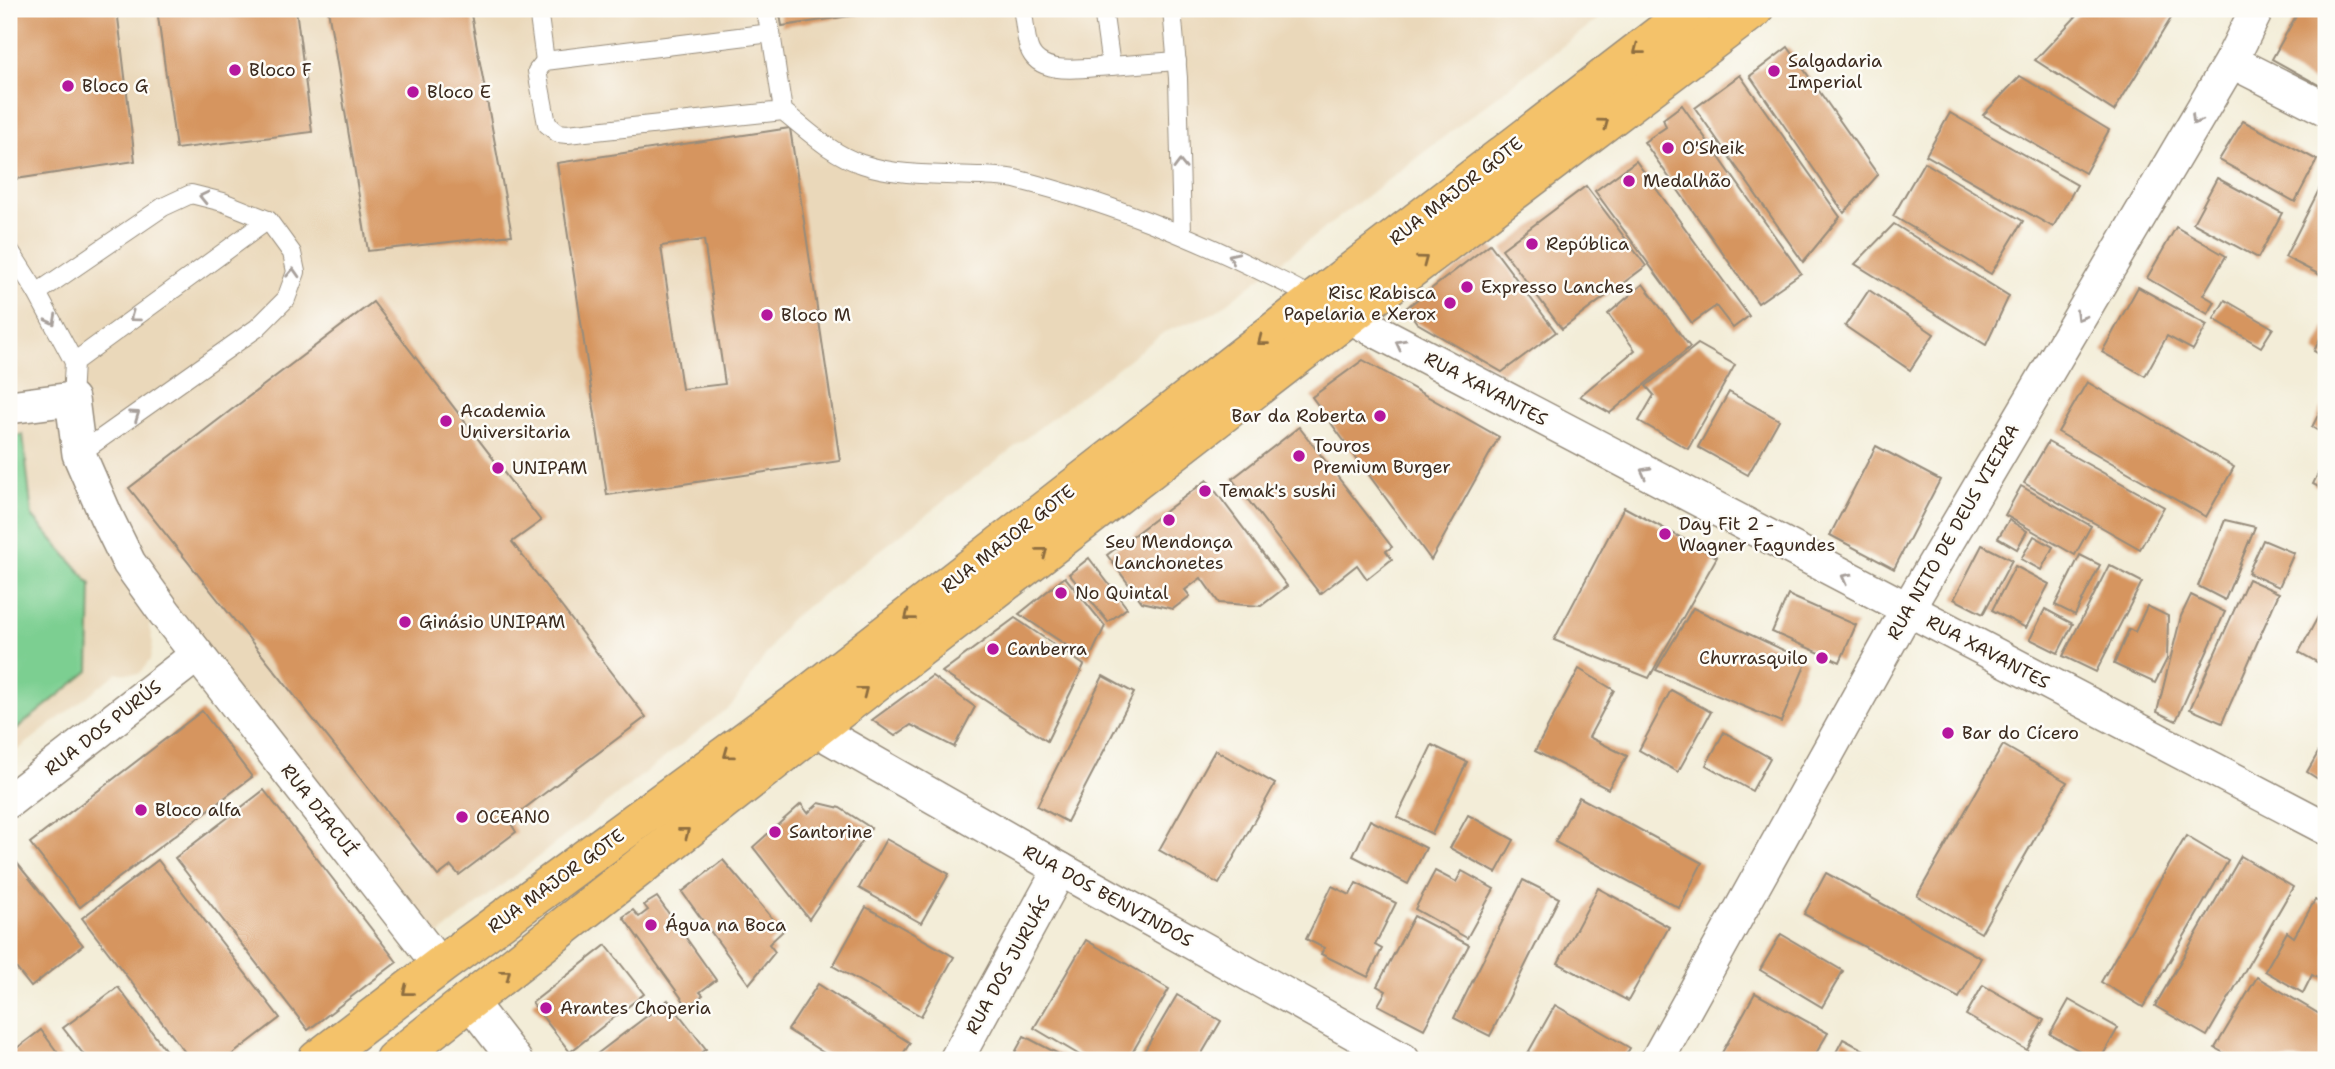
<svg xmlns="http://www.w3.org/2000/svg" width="2335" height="1069" font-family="'Shantell Sans',sans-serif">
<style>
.built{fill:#ead8ba}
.green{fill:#7ccf91;stroke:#5c7c58;stroke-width:2}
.building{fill:#d6955f;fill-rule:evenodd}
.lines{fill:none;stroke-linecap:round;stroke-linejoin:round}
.lane-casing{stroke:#978c7b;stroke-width:20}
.street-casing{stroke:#978c7b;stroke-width:36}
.primary-casing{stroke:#978c7b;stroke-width:41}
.lane{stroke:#fff;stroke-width:18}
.street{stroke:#fff;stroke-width:33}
.primary{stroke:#f4c26a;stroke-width:38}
.oneway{stroke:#8e6e40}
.oneway2{stroke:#a79f9a}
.poi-dot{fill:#b5179e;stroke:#fdfcf7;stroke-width:2.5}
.labels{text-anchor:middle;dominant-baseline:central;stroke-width:5;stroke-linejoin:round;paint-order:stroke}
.poi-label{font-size:18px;fill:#3b2a1e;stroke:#fdfcf7;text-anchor:start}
.street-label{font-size:18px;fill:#3b2a1e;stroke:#fdfcf7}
</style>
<rect width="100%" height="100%" fill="#fdfcf7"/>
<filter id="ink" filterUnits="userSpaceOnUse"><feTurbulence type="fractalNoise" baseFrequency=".0143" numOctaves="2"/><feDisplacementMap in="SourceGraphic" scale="14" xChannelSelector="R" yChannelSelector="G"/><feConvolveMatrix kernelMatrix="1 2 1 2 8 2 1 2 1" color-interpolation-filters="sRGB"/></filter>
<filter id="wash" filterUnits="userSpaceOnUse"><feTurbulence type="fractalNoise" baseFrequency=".00686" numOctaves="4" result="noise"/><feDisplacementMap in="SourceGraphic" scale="28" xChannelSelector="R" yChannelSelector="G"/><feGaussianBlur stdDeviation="1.57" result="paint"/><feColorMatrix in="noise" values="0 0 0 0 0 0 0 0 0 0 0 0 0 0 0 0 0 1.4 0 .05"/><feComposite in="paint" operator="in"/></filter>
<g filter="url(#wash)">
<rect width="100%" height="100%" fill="#f3edd8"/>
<path class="built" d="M9,9H1611L1214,313L1164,332L788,621L733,704L436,937L165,613L149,626L153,644L150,660L139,674L117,673L9,757Z"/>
<path class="green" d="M23,435L32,516L91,584L89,671L9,735V437Z"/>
<g id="blocks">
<g class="building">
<path d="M9,9H117L135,161L9,180Z"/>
<path d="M157,9H296L312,132L176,149Z"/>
<path d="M328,9H470L512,235L368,251Z"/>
<path d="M779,9H891V10L782,26Z"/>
<path d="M2083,9H2165L2173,15L2114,111L2035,60Z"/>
<path d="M2300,9H2326V89L2272,59Z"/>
<path d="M1788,47L1878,175L1844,213L1750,76Z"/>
<path d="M1740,75L1840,217L1803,262L1695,108Z"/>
<path d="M2020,76L2109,130L2085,173L1983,115Z"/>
<path d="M1682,105L1801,273L1758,303L1644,142L1666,127L1663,119Z"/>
<path d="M1950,113L2077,185L2053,227L1926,155Z"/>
<path d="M2243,121L2317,160L2295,202L2219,160Z"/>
<path d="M790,128L840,461L607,495L557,163ZM704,240L725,384L682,389L661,246Z"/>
<path d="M1636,161L1749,316L1733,328L1716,306L1692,323L1595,191Z"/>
<path d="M1924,162L2023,221L1991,274L1893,216Z"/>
<path d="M2326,176V278L2285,257Z"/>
<path d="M2217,178L2282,213L2258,258L2193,223Z"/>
<path d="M1586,186L1646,266L1562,329L1502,249Z"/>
<path d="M1894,224L2009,296L1986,345L1855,264Z"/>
<path d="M2176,227L2226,256L2203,295L2215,302L2208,314L2147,278Z"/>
<path d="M1490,244L1556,332L1502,372L1417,323L1406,308Z"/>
<path d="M1643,284L1690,347L1610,413L1580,396L1635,350L1608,314Z"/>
<path d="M2138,287L2207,325L2193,350L2167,336L2145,376L2102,352Z"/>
<path d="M1869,290L1934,334L1910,370L1845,326Z"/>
<path d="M2225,300L2273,328L2261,347L2214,319Z"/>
<path d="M373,302L541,521L512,542L646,717L509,820L516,832L459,875L451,866L438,876L129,488Z"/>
<path d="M2326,326V358L2314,351Z"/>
<path d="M1698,344L1735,365L1688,449L1639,421L1654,395L1646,386Z"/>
<path d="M1363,360L1499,437L1431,560L1312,397Z"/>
<path d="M2087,382L2234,467L2206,517L2058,432Z"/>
<path d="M1729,392L1779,420L1748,475L1698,447Z"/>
<path d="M2326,400V435L2312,427Z"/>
<path d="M1299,427L1392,547L1386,551L1392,559L1367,579L1357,565L1320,594L1232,479Z"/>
<path d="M2048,442L2164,507L2140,549L2024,483Z"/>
<path d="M1876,446L1940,480L1894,569L1830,535Z"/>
<path d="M2326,457V491L2313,484Z"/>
<path d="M1207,480L1287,586L1261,606L1219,603L1201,578L1185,590L1190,596L1173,609L1142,602L1107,555Z"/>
<path d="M2021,486L2091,526L2075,555L2005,515Z"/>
<path d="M1624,507L1717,557L1649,678L1554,640Z"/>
<path d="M2009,520L2027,531L2017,549L1998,538Z"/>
<path d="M2225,520L2255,527L2225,600L2198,586Z"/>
<path d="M2034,536L2053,547L2041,570L2021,559Z"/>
<path d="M2263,540L2294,553L2279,587L2248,573Z"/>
<path d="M1982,545L2012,560L1983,614L1954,599Z"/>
<path d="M2080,555L2100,565L2075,615L2055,605Z"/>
<path d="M1089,558L1127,608L1108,622L1069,574Z"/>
<path d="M2109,565L2142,582L2096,672L2063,656Z"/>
<path d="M2015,566L2049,584L2026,628L1992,610Z"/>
<path d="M1065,577L1105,626L1089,660L1019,614Z"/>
<path d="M2248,579L2279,593L2222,723L2190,709Z"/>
<path d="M1788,595L1856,625L1840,662L1772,632Z"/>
<path d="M2191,595L2225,612L2176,721L2157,712L2181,616Z"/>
<path d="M2326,602V667L2299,652Z"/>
<path d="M2147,606L2168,616L2167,659L2155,683L2114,664L2129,629L2135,632Z"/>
<path d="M1693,608L1807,661L1781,722L1656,670Z"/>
<path d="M2045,609L2073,624L2058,653L2030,639Z"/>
<path d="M1015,618L1084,665L1047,741L942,672Z"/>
<path d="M1579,669L1614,690L1589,737L1627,756L1608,789L1535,751Z"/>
<path d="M932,676L975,707L954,747L911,725L895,736L872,720Z"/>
<path d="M1103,676L1134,693L1067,822L1037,806Z"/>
<path d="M1671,690L1711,712L1678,772L1639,750Z"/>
<path d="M202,711L252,777L80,907L30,843Z"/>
<path d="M1724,732L1770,758L1752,791L1706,765Z"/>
<path d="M2326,739V784L2307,772Z"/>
<path d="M1432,745L1467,762L1432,834L1397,817Z"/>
<path d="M2003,745L2067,782L1981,933L1917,896Z"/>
<path d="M1215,750L1275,784L1219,884L1159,850Z"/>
<path d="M264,790L397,962L308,1030L175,858Z"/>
<path d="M1579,797L1702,863L1679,908L1555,842Z"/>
<path d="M819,803L840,808L871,828L809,919L753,847L801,804L808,813Z"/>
<path d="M1468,815L1514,840L1496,873L1450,848Z"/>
<path d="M1370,820L1426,848L1408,884L1353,856Z"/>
<path d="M2186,836L2228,861L2143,1007L2101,982Z"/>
<path d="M886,839L949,874L921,923L859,888Z"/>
<path d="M2241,856L2293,887L2207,1036L2155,1006Z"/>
<path d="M13,858L83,945L31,987L9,959V861Z"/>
<path d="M158,860L280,1018L225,1060H191L82,918Z"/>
<path d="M723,860L783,931L769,944L775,952L749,984L682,892Z"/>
<path d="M1435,871L1456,882L1462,871L1494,889L1467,938L1415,909Z"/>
<path d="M1826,873L1981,958L1959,998L1804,914Z"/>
<path d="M1523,880L1559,898L1490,1036L1454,1018Z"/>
<path d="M1356,883L1396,903L1375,945L1382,949L1368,977L1321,954L1324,948L1306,939L1332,886L1350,895Z"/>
<path d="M1598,888L1669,927L1628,1001L1558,963Z"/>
<path d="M657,897L716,980L700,992L703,995L688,1007L623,917L633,910L639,917L648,910L644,905Z"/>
<path d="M2315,900L2326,906V983L2312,975L2303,993L2265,971L2287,932L2294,937Z"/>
<path d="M866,907L954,957L921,1016L833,966Z"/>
<path d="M1414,916L1469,945L1424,1029L1378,1005L1386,991L1377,986Z"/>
<path d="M1781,934L1843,971L1822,1007L1760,970Z"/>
<path d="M1086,940L1169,989L1128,1060H1088L1034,1028Z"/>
<path d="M606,945L644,994L570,1052L532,1003Z"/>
<path d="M2257,977L2326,1018V1051L2321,1060H2236L2215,1048Z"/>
<path d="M818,984L910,1043L899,1060H835L788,1030Z"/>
<path d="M1983,985L2044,1020L2027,1050L1966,1015Z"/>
<path d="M118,987L173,1060H88L63,1028Z"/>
<path d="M1755,993L1828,1033L1812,1060H1718Z"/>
<path d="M1177,995L1221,1021L1198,1060H1139Z"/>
<path d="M668,1000L706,1049L691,1060H589Z"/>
<path d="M2069,1000L2118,1028L2100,1060H2096L2050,1034Z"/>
<path d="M1555,1005L1630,1048L1623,1060H1524Z"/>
<path d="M41,1030L63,1060H9V1054Z"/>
<path d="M1024,1036L1070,1060H1011Z"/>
<path d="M1843,1039L1883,1060H1832Z"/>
</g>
</g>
</g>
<g filter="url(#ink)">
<use href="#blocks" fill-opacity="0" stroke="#978c7b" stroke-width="2"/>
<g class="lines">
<g class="lane-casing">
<g id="lane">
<path d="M538,9L545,61"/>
<path d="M765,9L771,33"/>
<path d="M1022,9C1025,21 1025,36 1029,48C1039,78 1086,67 1111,66"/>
<path d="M1103,9L1111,66L1177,61"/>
<path d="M1172,9L1178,78L1182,233"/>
<path d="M783,111L567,134L558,133L547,124L537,71L545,61L771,33L783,111C807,130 832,155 862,164C900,177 943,174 983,176C993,177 1005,177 1015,179C1121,205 1219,248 1316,299"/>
<path d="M9,249L37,293"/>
<path d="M74,362L37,293L163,207L191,194L223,202L268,220"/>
<path d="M72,399L74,362L268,220L292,253L296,272L286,299L257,328L79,454"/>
</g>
</g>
<g class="street-casing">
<g id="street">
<path d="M2231,61L2326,109"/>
<path d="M1327,305L2326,828"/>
<path d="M9,407L72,399L79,454L106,516L129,563L165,613L440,966"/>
<path d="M815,729L1060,869L1403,1060"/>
<path d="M9,801L197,655"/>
<path d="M470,1002L515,1060"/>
<path d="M956,1060L1060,869"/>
<path d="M1657,1060L1907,610L2231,61L2257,9"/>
</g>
</g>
<g class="primary-casing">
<g id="primary">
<path d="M317,1060L441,965L809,694L1316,299L1693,9"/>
<path d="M394,1060L815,729L1349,316L1754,9"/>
</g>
</g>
<use href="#lane" class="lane"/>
<use href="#street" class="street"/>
<use href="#primary" class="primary"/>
</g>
<defs><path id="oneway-chevron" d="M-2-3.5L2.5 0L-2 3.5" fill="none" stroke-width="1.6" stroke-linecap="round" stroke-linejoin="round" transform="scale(1.75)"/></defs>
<g class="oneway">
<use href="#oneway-chevron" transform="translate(1638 50) rotate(142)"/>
<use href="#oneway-chevron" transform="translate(1604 123) rotate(-37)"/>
<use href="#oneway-chevron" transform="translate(1423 260) rotate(-37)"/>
<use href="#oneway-chevron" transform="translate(1262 341) rotate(142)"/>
<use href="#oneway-chevron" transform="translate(1043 552) rotate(-38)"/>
<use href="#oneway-chevron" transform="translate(909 616) rotate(142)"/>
<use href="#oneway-chevron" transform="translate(863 691) rotate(-38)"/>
<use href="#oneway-chevron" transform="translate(728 754) rotate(144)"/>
<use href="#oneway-chevron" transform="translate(685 832) rotate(-38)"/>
<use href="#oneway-chevron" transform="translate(506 974) rotate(-38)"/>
<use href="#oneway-chevron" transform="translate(407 991) rotate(142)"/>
</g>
<g class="oneway2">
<use href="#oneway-chevron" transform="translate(2196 120) rotate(121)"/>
<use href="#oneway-chevron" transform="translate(1180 165) rotate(-91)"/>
<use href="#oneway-chevron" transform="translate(204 197) rotate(-167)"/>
<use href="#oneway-chevron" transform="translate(1233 257) rotate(-155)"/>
<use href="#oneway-chevron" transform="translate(293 273) rotate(-87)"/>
<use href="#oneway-chevron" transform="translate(2080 316) rotate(121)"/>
<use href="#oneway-chevron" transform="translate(134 317) rotate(144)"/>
<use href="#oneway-chevron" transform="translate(52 320) rotate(62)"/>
<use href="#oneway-chevron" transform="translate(1400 344) rotate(-152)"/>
<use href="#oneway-chevron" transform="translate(135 415) rotate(-35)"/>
<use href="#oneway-chevron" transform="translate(1645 472) rotate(-152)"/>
<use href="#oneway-chevron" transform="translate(1846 578) rotate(-152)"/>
</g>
</g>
<g class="poi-dot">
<circle cx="235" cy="70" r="7"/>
<circle cx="1774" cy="71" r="7"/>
<circle cx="68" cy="86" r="7"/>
<circle cx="413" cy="92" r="7"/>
<circle cx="1668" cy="148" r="7"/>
<circle cx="1629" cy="181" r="7"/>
<circle cx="1532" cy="244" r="7"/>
<circle cx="1467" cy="287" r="7"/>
<circle cx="1450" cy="303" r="7"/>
<circle cx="767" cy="315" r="7"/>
<circle cx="1380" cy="416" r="7"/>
<circle cx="446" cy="421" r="7"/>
<circle cx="1299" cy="456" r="7"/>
<circle cx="498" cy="468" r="7"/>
<circle cx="1205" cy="491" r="7"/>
<circle cx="1169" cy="520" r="7"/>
<circle cx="1665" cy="534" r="7"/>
<circle cx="1061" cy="593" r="7"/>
<circle cx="405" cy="622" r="7"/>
<circle cx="993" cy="649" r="7"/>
<circle cx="1822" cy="658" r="7"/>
<circle cx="1948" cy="733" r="7"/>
<circle cx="141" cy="810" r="7"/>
<circle cx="462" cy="817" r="7"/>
<circle cx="775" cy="832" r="7"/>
<circle cx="651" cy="925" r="7"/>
<circle cx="546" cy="1008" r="7"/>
</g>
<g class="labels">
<g class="poi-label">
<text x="1788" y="61">Salgadaria<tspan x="1788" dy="21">Imperial</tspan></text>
<text x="249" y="70">Bloco F</text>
<text x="82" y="86">Bloco G</text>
<text x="427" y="92">Bloco E</text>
<text x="1682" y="148">O'Sheik</text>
<text x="1643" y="181">Medalhão</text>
<text x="1546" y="244">República</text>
<text x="1481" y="287">Expresso Lanches</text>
<text x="1436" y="293" text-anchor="end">Risc Rabisca<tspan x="1436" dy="21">Papelaria e Xerox</tspan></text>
<text x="781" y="315">Bloco M</text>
<text x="460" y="411">Academia<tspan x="460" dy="21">Universitaria</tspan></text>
<text x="1366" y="416" text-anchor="end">Bar da Roberta</text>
<text x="1313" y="446">Touros<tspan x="1313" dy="21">Premium Burger</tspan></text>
<text x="512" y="468">UNIPAM</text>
<text x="1219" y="491">Temak's sushi</text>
<text x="1679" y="524">Day Fit 2 -<tspan x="1679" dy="21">Wagner Fagundes</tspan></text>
<text x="1169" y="542" text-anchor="middle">Seu Mendonça<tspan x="1169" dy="21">Lanchonetes</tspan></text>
<text x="1075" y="593">No Quintal</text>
<text x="419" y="622">Ginásio UNIPAM</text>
<text x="1007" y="649">Canberra</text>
<text x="1808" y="658" text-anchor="end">Churrasquilo</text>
<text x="1962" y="733">Bar do Cícero</text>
<text x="155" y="810">Bloco alfa</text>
<text x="476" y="817">OCEANO</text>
<text x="789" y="832">Santorine</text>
<text x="665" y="925">Água na Boca</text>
<text x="560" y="1008">Arantes Choperia</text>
</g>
<g class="street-label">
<text transform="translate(1456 191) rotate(-38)">RUA MAJOR GOTE</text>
<text transform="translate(1486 389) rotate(28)">RUA XAVANTES</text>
<text transform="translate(1953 532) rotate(-60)">RUA NITO DE DEUS VIEIRA</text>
<text transform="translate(1008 539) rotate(-38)">RUA MAJOR GOTE</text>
<text transform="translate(1988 652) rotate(28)">RUA XAVANTES</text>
<text transform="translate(103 728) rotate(-38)">RUA DOS PURÚS</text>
<text transform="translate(319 810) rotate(52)">RUA DIACUÍ</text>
<text transform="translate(556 881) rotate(-36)">RUA MAJOR GOTE</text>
<text transform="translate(1108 896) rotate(29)">RUA DOS BENVINDOS</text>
<text transform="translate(1008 965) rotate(-61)">RUA DOS JURUÁS</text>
</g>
</g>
<rect width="2335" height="1069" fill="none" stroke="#fdfcf7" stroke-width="35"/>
</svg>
